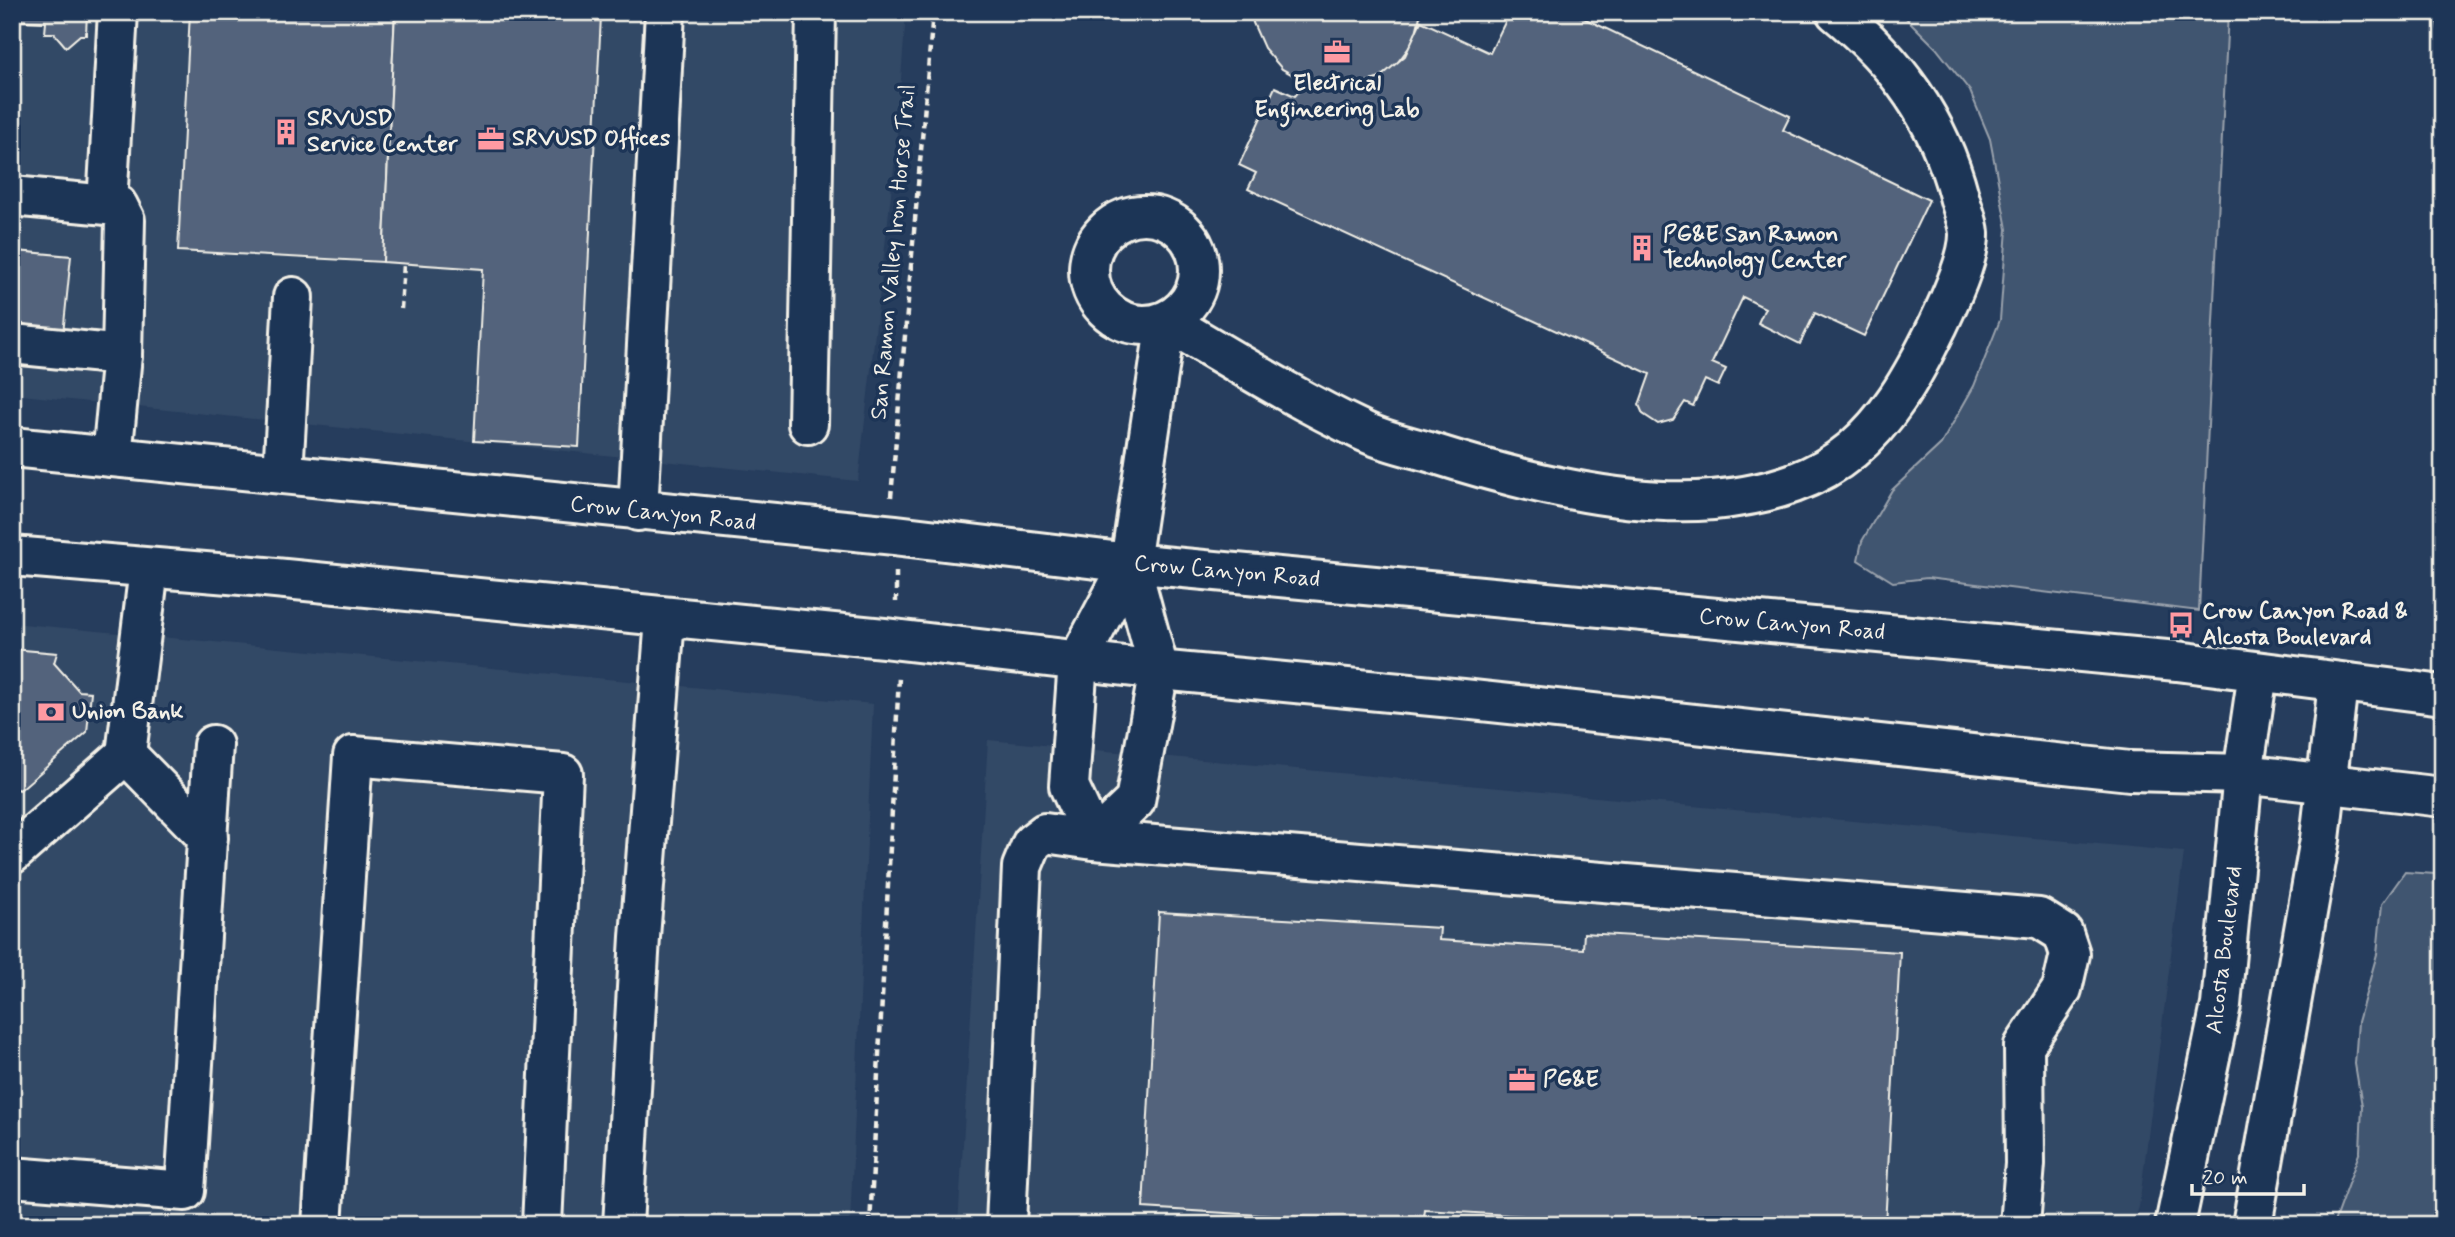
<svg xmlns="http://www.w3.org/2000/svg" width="2455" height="1237" font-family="Mynerve,sans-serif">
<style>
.built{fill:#334966}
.green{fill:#40546f;stroke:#9aa2ac;stroke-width:2}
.building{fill:#52647b;stroke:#f4f1e8;stroke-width:2}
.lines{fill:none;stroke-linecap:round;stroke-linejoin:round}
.minor-casing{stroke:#f4f1e8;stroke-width:44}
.major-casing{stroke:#f4f1e8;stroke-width:44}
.path{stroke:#f4f1e8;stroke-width:4.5;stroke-dasharray:7 5;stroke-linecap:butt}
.minor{stroke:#1d3557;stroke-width:38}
.major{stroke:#1d3557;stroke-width:38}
.labels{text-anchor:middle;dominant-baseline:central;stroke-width:7;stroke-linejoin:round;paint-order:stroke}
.poi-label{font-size:23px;font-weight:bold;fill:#f4f1e8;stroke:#1d3557;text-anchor:start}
.street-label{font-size:23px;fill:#f4f1e8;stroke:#1d3557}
</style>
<rect width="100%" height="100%" fill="#263d5d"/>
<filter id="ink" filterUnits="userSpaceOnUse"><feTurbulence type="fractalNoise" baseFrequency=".0143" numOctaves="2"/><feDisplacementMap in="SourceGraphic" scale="14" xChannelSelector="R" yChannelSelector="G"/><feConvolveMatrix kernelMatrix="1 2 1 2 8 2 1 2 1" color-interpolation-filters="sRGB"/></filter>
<g filter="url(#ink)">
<g class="built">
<path d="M12,12H906L895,159L858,481L12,394Z"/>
<path d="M12,623L873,704L850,1225H12Z"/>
<path d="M988,740L2184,852L2139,1207L2133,1225H958Z"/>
</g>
<g class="green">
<path d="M1900,12H2228L2199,611L1927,578L1893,582L1858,560L1862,541L1892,490L1941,444L1974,386L2000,320L2007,229L1990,139L1970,91L1936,48Z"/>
<path d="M2443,862V1225H2333L2360,1151L2362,1106L2355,1064L2358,1022L2377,954L2382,904L2405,872L2435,874Z"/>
</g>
<g class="building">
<path d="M12,12H87L86,35H80L66,47L54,33H45L46,22L12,20Z"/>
<path d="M190,12H395L383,262L178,251Z"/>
<path d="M395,12L601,16L579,447L474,441L483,269L383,262Z"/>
<path d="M1252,12H1421L1414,41L1394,67L1378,79L1339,89L1311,85L1282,69L1264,48L1253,23Z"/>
<path d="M1510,12H1571L1790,116L1783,130L1929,200L1864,336L1815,313L1800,344L1758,323L1765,308L1743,297L1712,363L1726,369L1718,386L1705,380L1693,406L1685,402L1673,420L1658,424L1643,414L1639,405L1650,374L1248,189L1256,173L1239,165L1275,87L1295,96L1306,83L1339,89L1378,79L1405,56L1421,21L1490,53Z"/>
<path d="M2436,12H2443V57Z"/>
<path d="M12,244L18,245L17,251L71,256L63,334L12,328Z"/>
<path d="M12,649L57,653L54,663L79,691L91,692L87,732L20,790L12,788Z"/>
<path d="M1159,912L1440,928L1439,940L1583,949L1584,933L1900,952L1885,1225H1678L1425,1210L1423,1225L1143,1208Z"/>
</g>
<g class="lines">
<g class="minor-casing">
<g id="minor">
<path d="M12,196L118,206L125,220L122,355L112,457"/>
<path d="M107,205L118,12"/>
<circle cx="1144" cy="270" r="55"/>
<path d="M12,344L122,355"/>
<path d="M808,424L816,12"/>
<path d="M283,474L293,297"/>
<path d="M638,511L665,12"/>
<path d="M1130,563L1159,670L1135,801L1094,840L1069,786L1078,661L1130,563L1166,321C1231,359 1295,399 1363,431C1384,441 1407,446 1429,452C1514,479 1623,508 1713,500C1838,488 1884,436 1937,327C1948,304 1970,259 1969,233C1968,221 1962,208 1959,196C1939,120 1897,62 1836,12"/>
<path d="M126,754L149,569"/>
<path d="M12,854L126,754L208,838"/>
<path d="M12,1177L185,1191L213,745"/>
<path d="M322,1225L353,756L563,774L542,1225"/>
<path d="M623,1225L640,937L665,619"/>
<path d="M1006,1225L1022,867L1032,843L1045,833L1094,840L2039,918L2063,933L2070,954L2062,989L2024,1046L2025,1164L2020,1225"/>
</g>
</g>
<g class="major-casing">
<g id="major">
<path d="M12,447L895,535L1130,563L2177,661L2443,695"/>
<path d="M12,556L265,577L884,638L1159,670L1463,699L2130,771L2243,774L2443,797"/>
<path d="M2175,1225L2221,1005L2243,774L2258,673"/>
<path d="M2252,1225L2320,839L2338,684"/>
</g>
</g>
<g class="path">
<path d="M401,309L404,264"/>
<path d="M891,497L933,12"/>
<path d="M896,572V602"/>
<path d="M870,1225L899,677"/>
</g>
<use href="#minor" class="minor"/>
<use href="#major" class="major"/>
</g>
</g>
<defs>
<g id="office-bare" transform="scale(2.1)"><path d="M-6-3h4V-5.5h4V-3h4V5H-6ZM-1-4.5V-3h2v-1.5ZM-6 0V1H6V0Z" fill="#ff9aa2" stroke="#1d3557" stroke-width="2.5" paint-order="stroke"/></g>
<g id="building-bare" transform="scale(2.1)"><path d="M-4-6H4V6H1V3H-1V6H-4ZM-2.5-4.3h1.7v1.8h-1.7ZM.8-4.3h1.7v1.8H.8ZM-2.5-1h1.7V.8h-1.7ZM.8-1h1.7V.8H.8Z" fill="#ff9aa2" stroke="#1d3557" stroke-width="2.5" paint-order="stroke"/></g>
<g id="bus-bare" transform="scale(2.1)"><path d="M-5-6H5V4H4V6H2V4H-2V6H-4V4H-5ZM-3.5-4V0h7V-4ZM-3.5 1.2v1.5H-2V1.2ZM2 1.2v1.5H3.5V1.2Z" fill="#ff9aa2" stroke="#1d3557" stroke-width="2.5" paint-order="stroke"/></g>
<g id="bank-bare" transform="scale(2.1)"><path d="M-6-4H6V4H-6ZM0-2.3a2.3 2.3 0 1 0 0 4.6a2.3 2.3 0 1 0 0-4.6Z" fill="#ff9aa2" stroke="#1d3557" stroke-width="2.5" paint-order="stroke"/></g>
</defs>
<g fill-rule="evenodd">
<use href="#office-bare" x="1337" y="52"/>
<use href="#building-bare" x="286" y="132"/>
<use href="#office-bare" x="491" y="139"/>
<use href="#building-bare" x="1642" y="248"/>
<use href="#bus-bare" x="2181" y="625"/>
<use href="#bank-bare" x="51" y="712"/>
<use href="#office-bare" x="1522" y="1080"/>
</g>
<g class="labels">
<g class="poi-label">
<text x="1337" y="84" text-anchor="middle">Electrical<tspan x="1337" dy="26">Engineering Lab</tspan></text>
<text x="307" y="119">SRVUSD<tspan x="307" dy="26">Service Center</tspan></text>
<text x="512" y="139">SRVUSD Offices</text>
<text x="1663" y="235">PG&amp;E San Ramon<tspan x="1663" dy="26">Technology Center</tspan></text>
<text x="2202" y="612">Crow Canyon Road &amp;<tspan x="2202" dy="26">Alcosta Boulevard</tspan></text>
<text x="72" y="712">Union Bank</text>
<text x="1543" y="1080">PG&amp;E</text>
</g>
<g class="street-label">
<text transform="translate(894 252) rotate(-85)">San Ramon Valley Iron Horse Trail</text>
<text transform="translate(663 514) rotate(6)">Crow Canyon Road</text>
<text transform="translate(1227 572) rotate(5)">Crow Canyon Road</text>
<text transform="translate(1792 625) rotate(5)">Crow Canyon Road</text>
<text transform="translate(2225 950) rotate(-83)">Alcosta Boulevard</text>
</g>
</g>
<rect width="2455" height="1237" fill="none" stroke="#1d3557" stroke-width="42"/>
<rect x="21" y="21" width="2413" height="1195" fill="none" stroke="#f4f1e8" stroke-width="2.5" filter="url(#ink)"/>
<path d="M2192 1184v10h112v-10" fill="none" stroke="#f4f1e8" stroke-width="3.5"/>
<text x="2203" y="1184" font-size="21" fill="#f4f1e8" stroke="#1d3557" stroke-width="5" paint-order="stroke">20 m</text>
</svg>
